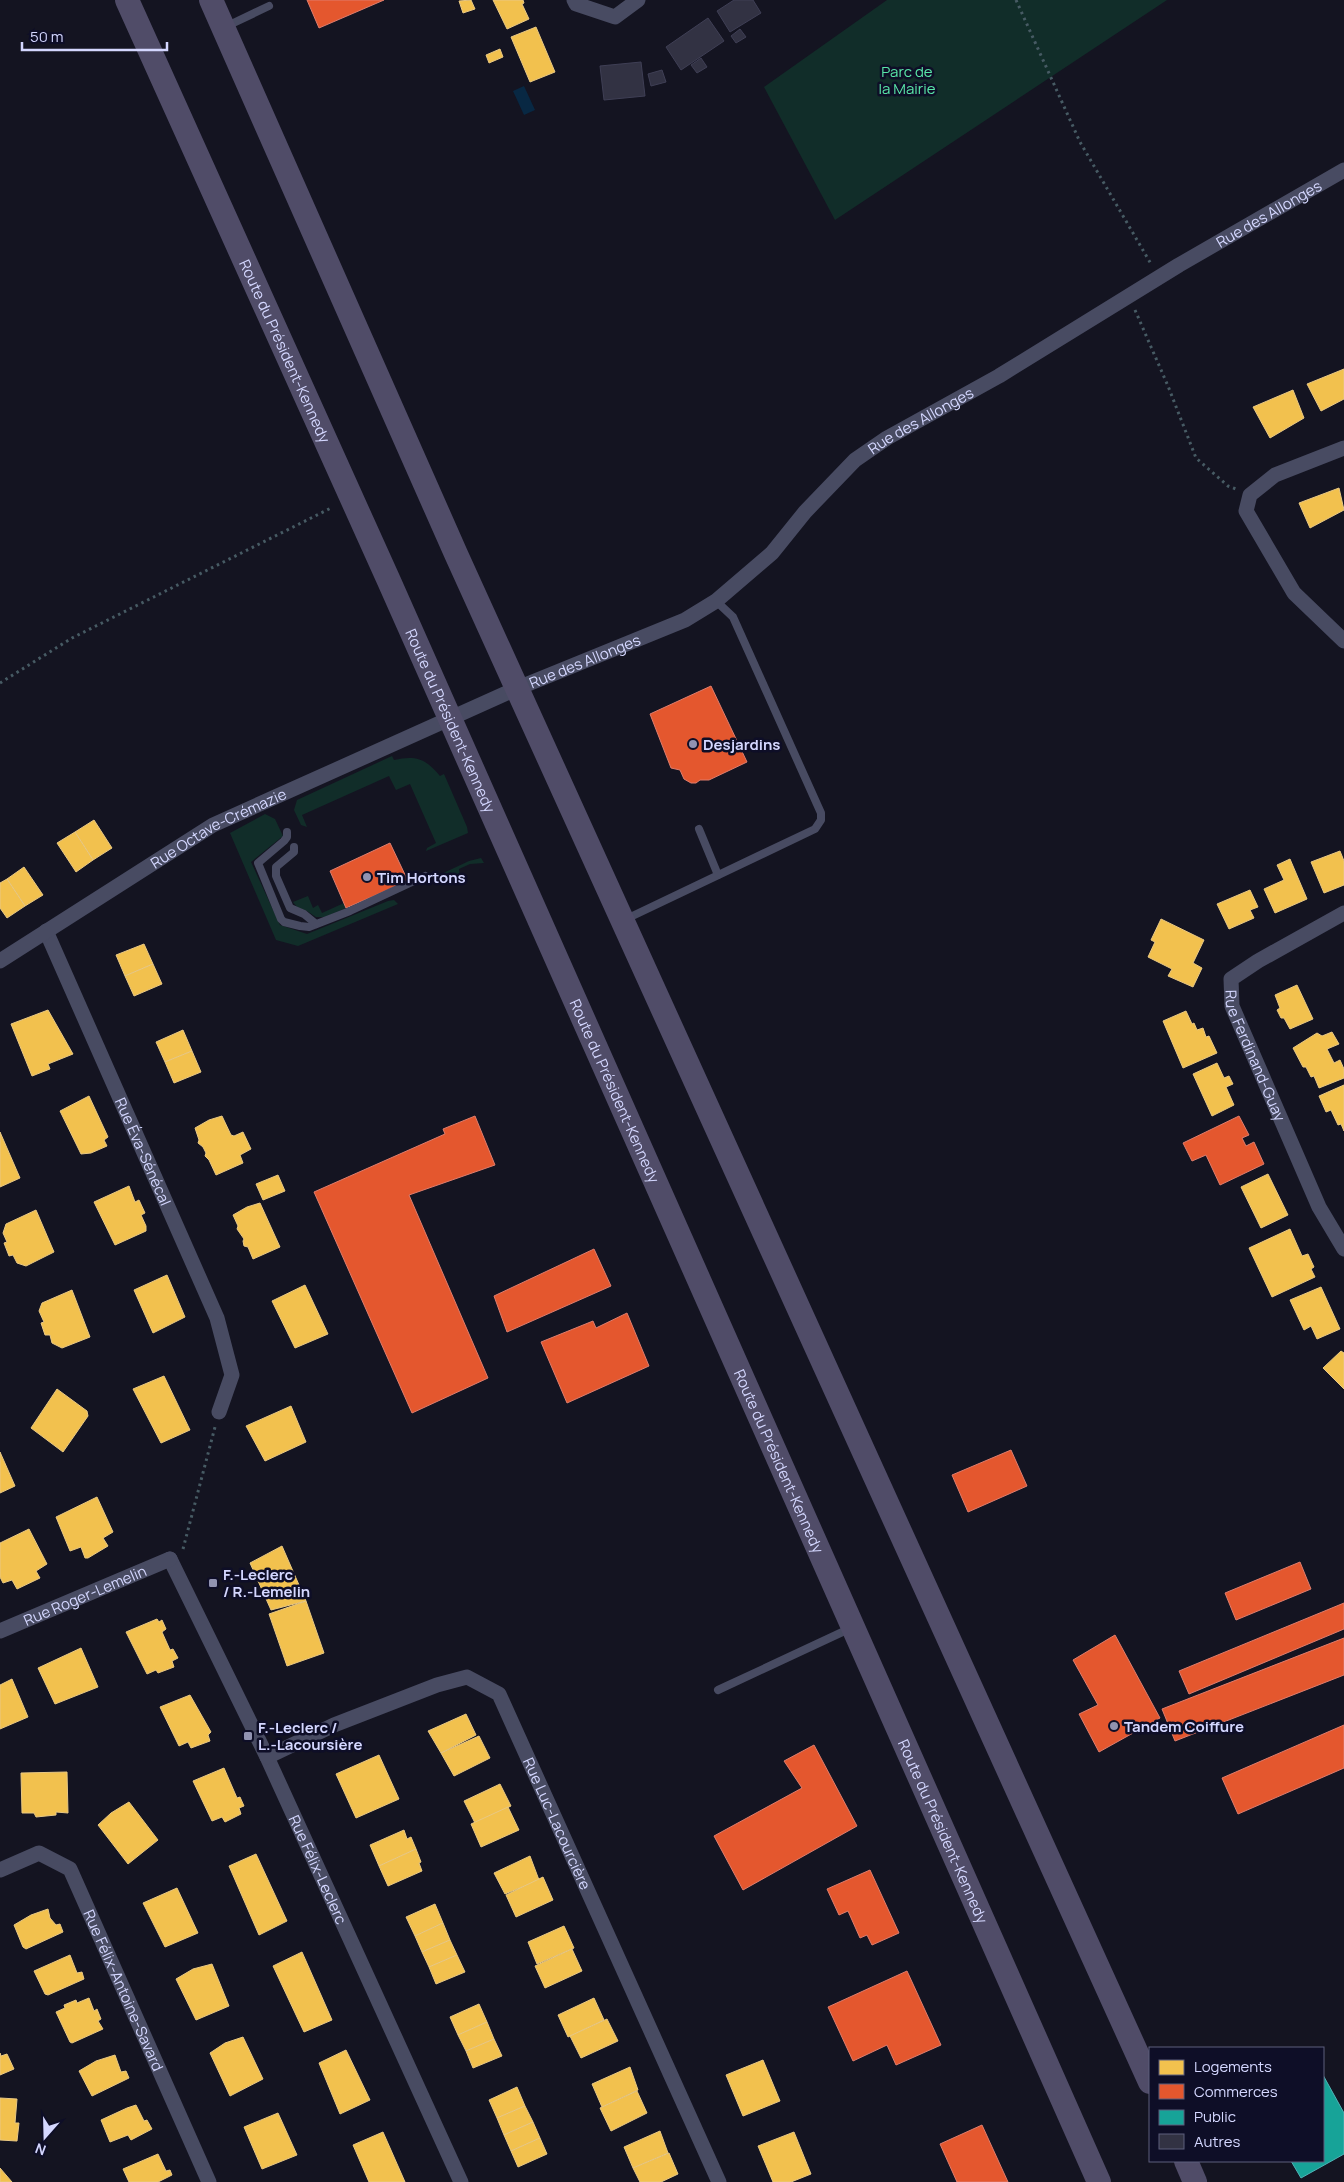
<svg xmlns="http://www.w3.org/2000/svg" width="1344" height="2182" font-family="Manrope,sans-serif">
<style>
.green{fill:#112d29}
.water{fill:#082843}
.homes{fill:#f2c14e;stroke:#e9c883}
.shops{fill:#e4572e;stroke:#df7d6d}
.public{fill:#17a398;stroke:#50b3b7}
.building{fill:#323243;stroke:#3f3f55}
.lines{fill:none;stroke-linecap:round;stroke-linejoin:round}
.path{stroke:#475b64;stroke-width:3;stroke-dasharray:2.5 4;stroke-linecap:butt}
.lane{stroke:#484b62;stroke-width:8}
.street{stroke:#484b62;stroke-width:15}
.primary{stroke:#504c68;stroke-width:24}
.poi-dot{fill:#9193b1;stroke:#0e0e27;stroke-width:2}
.labels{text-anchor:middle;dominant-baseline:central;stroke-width:5;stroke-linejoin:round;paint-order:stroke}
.park-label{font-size:15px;fill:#59e6a8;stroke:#0e0e27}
.street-label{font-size:15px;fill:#d4d7ff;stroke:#0e0e27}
.poi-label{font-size:15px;font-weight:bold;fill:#d4d7ff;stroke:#0e0e27;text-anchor:start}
</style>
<rect width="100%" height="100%" fill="#141421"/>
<g class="green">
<path d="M887,0H1167L835,220L764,87Z"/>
<path d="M392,756L394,760C416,755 426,759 440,776L444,774L467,827L468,833L426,851L427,848L436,843L410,784L396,790L389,776L302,815L307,827L301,825L294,810L297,800Z"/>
<path d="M265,814L275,819L283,836L251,862L280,925L307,934L388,901L394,900L398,904L298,946L276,940L230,833Z"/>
<path d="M481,858L484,863L470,864L459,869L460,877L438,885L437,876L469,861Z"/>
<path d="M308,896L313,908L318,905L322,913L344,903L346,908L325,917H316L307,911L297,907L293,902Z"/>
</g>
<path class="water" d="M524,86L535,110L524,115L513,91Z"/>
<g class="homes">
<path d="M471,0L475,9L463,13L459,1Z"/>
<path d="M493,0H523L524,3L522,4L529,19L507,29Z"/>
<path d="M536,27L555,72L530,82L511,37Z"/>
<path d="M500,49L503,57L489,63L486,55Z"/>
<path d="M1344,369V399L1321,411L1307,384Z"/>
<path d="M1293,390L1304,418L1270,438L1253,407Z"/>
<path d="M1339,488L1344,510L1310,528L1299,503Z"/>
<path d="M94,820L112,848L93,860L75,832Z"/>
<path d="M75,832L93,860L76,872L57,843Z"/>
<path d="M1340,851L1344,861V885L1324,893L1311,862Z"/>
<path d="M1290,859L1307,899L1275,913L1264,889L1284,880L1277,865Z"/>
<path d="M24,867L43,895L25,906L7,879Z"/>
<path d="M7,879L25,906L7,918L0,908V883Z"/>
<path d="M1250,890L1258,907L1250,910L1254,918L1229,929L1217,904Z"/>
<path d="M1161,919L1204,940L1193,963L1202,968L1193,987L1168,976L1172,969L1148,957L1155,942L1151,940Z"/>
<path d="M144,944L153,964L125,976L116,955Z"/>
<path d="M153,964L162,984L134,996L125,976Z"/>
<path d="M1297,985L1313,1019L1290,1029L1284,1018H1281L1277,1010L1280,1008L1275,995Z"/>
<path d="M48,1010L73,1054L48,1064L50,1069L32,1076L11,1024Z"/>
<path d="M1186,1011L1192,1024L1194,1023L1197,1030L1203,1028L1206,1037L1209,1036L1217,1053L1183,1068L1163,1021Z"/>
<path d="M183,1030L192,1051L165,1062L156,1042Z"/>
<path d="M1332,1032L1339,1044L1327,1049L1334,1063L1340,1060L1344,1069V1078L1319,1088L1314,1076L1311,1077L1306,1067H1303L1293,1048L1317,1033L1322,1036Z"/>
<path d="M192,1051L201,1072L174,1083L165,1062Z"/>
<path d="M1217,1063L1224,1078L1229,1076L1233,1084L1226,1087L1234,1105L1212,1116L1193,1074Z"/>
<path d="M1344,1085V1131L1341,1124L1338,1125L1331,1110L1326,1112L1319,1096Z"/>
<path d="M89,1096L108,1137L104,1140L107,1146L91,1153L81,1154L60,1111Z"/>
<path d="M222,1116L231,1135L234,1136L243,1132L251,1149L240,1155L243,1163L216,1175L209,1160L205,1156L206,1153L203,1147L198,1143L199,1140L195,1128L209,1120Z"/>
<path d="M0,1132L20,1178L0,1187Z"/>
<path d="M1268,1174L1288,1215L1261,1228L1241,1187Z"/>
<path d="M278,1175L285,1191L263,1200L256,1184Z"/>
<path d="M129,1186L135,1202L139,1200L145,1213L141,1215L146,1226V1231L115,1245L94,1202Z"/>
<path d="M260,1203L280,1247L253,1259L248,1247L244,1246L243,1241L244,1239L237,1229L238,1226L233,1215L247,1207Z"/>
<path d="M36,1210L54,1252L26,1266L17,1263L13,1255L9,1256L4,1243L7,1242L3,1233L6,1224Z"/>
<path d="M1290,1229L1302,1256L1308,1254L1314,1267L1311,1269L1315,1277L1272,1297L1249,1248Z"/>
<path d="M167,1275L185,1317L153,1333L134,1290Z"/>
<path d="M305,1285L328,1334L295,1348L272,1301Z"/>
<path d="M1321,1287L1340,1329L1317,1339L1311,1326L1304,1330L1290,1300Z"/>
<path d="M72,1290L90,1337L62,1348L52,1343L50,1335H45L41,1323L44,1322L39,1311L42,1303Z"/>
<path d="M1341,1351L1344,1353V1389L1323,1368Z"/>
<path d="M164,1376L190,1430L161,1443L133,1389Z"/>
<path d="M57,1389L87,1411L88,1416L63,1452L31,1428Z"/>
<path d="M291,1406L306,1442L265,1461L246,1426Z"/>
<path d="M0,1452L15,1486L0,1493Z"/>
<path d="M97,1497L113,1532L103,1538L108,1546L88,1558H85L81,1547L70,1551L56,1517Z"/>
<path d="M29,1529L47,1564L36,1571L40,1578L17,1589L12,1580L3,1583L0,1577V1543Z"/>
<path d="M282,1546L306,1601L271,1610L250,1563Z"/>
<path d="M306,1601L324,1653L287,1666L269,1614Z"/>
<path d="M157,1619L159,1622L162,1620L166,1629L162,1632L170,1650L173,1649L178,1658L172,1661L174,1667L158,1673L156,1670L147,1674L126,1632Z"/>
<path d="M81,1648L98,1687L55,1704L38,1668Z"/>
<path d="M12,1679L28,1717L0,1729V1685Z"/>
<path d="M190,1695L211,1732L208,1735L210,1741L191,1748L188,1742L179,1746L160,1707Z"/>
<path d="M466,1714L476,1735L441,1753L428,1731Z"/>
<path d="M479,1736L490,1758L454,1776L441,1753Z"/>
<path d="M379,1755L399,1799L356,1818L336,1774Z"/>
<path d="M224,1768L237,1798L240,1797L244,1806L239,1808L241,1814L225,1822L222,1817L212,1821L193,1781Z"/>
<path d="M67,1772L68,1813L56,1812V1815L36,1817L34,1813H22L21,1773Z"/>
<path d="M500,1784L511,1806L475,1823L464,1801Z"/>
<path d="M129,1802L158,1840L128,1864L98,1825L111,1813Z"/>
<path d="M508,1807L519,1830L481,1847L471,1824Z"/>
<path d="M404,1830L407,1839L411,1837L416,1849L379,1866L370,1845Z"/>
<path d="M416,1849L421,1862L419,1863L422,1871L388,1886L379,1866Z"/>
<path d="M256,1854L287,1921L259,1935L229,1866Z"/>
<path d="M530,1856L539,1880L505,1894L494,1873Z"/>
<path d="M543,1877L553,1900L516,1917L506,1895Z"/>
<path d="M177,1888L198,1933L165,1947L143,1903Z"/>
<path d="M435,1904L443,1923L415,1936L406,1917Z"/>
<path d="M48,1909L50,1918L56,1925L60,1924L63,1932L26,1949L23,1947L14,1925L31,1915Z"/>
<path d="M443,1923L450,1940L422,1952L415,1936Z"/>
<path d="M564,1926L574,1948L537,1964L528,1942Z"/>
<path d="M450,1940L457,1955L429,1967L422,1952Z"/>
<path d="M572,1949L582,1971L545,1988L535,1966Z"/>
<path d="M302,1952L332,2020L304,2032L273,1966Z"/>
<path d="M70,1955L77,1973L82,1972L84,1979L48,1995L45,1994L34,1971Z"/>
<path d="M457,1955L465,1972L436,1984L429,1967Z"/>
<path d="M212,1964L229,2006L196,2020L176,1979L193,1969Z"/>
<path d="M89,1998L94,2011L97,2009L101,2019L98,2021L103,2029L72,2043L70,2042L56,2012L65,2008L64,2005L76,2000L77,2003Z"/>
<path d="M594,1998L604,2020L568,2037L558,2015Z"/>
<path d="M479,2004L487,2022L458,2035L450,2017Z"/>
<path d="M607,2019L618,2041L581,2058L570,2036Z"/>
<path d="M487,2022L494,2039L466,2051L458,2035Z"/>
<path d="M243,2037L263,2079L230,2096L210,2053L225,2043Z"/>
<path d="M494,2039L502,2056L473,2068L466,2051Z"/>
<path d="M346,2050L370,2100L340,2114L319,2063Z"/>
<path d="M0,2053L1,2056L7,2054L14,2069L0,2075Z"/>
<path d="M115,2055L121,2072L126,2071L129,2078L92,2096L79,2071L96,2061Z"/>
<path d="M763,2060L780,2101L743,2116L726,2075Z"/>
<path d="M630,2067L638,2090L602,2107L592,2084Z"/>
<path d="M517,2087L525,2106L497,2118L489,2100Z"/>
<path d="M637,2091L647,2113L611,2131L600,2108Z"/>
<path d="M0,2098L17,2099L15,2123H19L17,2141L0,2140Z"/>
<path d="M136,2105L144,2121L147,2120L152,2129L131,2140L128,2135L110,2142L101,2120L127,2108Z"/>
<path d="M525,2106L533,2122L504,2135L497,2118Z"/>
<path d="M278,2113L297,2155L262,2169L244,2127Z"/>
<path d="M533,2122L540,2138L511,2151L504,2135Z"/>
<path d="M660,2131L668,2153L633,2168L624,2147Z"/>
<path d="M383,2132L405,2182H369L353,2145Z"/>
<path d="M794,2132L811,2174L791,2182H773L758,2146Z"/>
<path d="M540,2138L547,2154L518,2167L511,2151Z"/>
<path d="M669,2153L678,2174L661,2182H640L633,2168Z"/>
<path d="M158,2154L166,2171L170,2170L172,2175L158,2182H129L123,2169Z"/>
<path d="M0,2168L12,2182H0Z"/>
</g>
<g class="shops">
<path d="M307,0H384L319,28Z"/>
<path d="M711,686L747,762L709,780H700L696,783H691L684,779L680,770L671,768L650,714Z"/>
<path d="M390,843L408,881L346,908L330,871Z"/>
<path d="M475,1116L495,1165L409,1195L488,1378L412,1413L314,1192L445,1134L443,1129Z"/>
<path d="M1239,1116L1249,1135L1242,1138L1246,1146L1254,1142L1264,1164L1220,1185L1206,1155L1192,1161L1183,1143Z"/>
<path d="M594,1249L611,1286L507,1332L494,1296Z"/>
<path d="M627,1313L649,1366L567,1403L541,1342L593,1321L596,1328Z"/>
<path d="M1011,1450L1027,1486L968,1512L952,1475Z"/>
<path d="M1300,1562L1311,1589L1236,1620L1225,1593Z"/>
<path d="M1344,1603V1629L1189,1694L1179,1671Z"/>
<path d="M1115,1635L1160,1718L1099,1752L1079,1714L1098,1705L1073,1660Z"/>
<path d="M1344,1638V1675L1175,1741L1162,1709Z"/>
<path d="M1344,1725V1768L1238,1814L1222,1778Z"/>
<path d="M814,1745L857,1826L743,1890L714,1836L802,1788L784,1761Z"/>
<path d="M870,1870L899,1933L872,1945L867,1935L860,1938L848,1911L839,1915L827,1889Z"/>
<path d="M907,1971L941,2045L896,2065L887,2045L853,2061L828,2007Z"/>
<path d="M982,2125L1008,2182H957L940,2144Z"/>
</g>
<path class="public" d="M1323,2075L1344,2113V2154L1301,2178L1291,2161H1323Z"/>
<g class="building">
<path d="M734,0H753L761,13L730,32L717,11Z"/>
<path d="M708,18L724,41L681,70L666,47Z"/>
<path d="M740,29L746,37L736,43L731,36Z"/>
<path d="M701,58L707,67L697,73L691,65Z"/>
<path d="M641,62L645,96L604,100L600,66Z"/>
<path d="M662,70L666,82L651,86L648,74Z"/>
</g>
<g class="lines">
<g class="path">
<path d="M1016,0L1080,142L1151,264"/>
<path d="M1135,310L1168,386L1196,458L1228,486L1236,489"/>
<path d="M0,683L72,638L333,507"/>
<path d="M183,1549L215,1427"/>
</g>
<g class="lane">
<path d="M225,27L269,6"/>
<path d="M699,829L718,875"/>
<path d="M287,832V837L284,841L258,863L281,919L284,922L300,926L309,927L350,911L425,876"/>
<path d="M294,847V852L276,867V876L290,908L304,914L316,924"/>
<path d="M624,920L815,829L821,820V813L733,617L716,601"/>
<path d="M718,1690L851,1628"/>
</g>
<g class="street">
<path d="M574,0L576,4L615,17L638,0"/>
<path d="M1344,448L1275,475L1250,495L1246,511L1294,593L1344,641"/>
<path id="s1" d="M1344,913L1258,961L1231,979L1232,1006L1319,1207L1344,1249"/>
<path id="s2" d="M46,931L217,1318L232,1375L219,1412"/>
<path id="s3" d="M0,961L213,825L518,688L685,620L716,601L772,553L805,512L855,460L887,438L999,376L1179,265L1344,170"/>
<path id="s4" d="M170,1559L267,1757L461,2182"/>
<path id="s5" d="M0,1631L170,1559"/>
<path id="s6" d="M267,1757L334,1725L437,1685L467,1677L499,1694L719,2182"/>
<path id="s7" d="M0,1870L39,1853L70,1869L209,2182"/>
</g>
<g class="primary">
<path id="s8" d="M127,0L389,581L1099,2182"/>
<path d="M211,0L456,554L1150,2082"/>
<path d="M1186,2161L1195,2182"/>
</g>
</g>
<g class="poi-dot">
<circle cx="693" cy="744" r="5"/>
<circle cx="367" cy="877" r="5"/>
<rect x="208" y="1578" width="10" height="10" rx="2.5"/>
<circle cx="1114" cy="1726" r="5"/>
<rect x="243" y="1731" width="10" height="10" rx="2.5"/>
</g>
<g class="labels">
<g class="park-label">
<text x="907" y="71">Parc de<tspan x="907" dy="17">la Mairie</tspan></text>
</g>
<g class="street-label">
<text stroke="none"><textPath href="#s3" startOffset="1484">Rue des Allonges</textPath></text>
<text stroke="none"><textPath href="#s8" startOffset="385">Route du Président-Kennedy</textPath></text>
<text stroke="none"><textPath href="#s3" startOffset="1079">Rue des Allonges</textPath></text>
<text stroke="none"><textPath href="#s3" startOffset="659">Rue des Allonges</textPath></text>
<text stroke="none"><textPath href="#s8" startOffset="790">Route du Président-Kennedy</textPath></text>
<text stroke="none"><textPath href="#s3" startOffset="256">Rue Octave-Crémazie</textPath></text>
<text stroke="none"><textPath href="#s1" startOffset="212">Rue Ferdinand-Guay</textPath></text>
<text stroke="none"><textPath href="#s8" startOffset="1195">Route du Président-Kennedy</textPath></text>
<text stroke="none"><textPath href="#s2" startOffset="241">Rue Éva-Sénécal</textPath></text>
<text stroke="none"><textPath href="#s8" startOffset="1600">Route du Président-Kennedy</textPath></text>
<text stroke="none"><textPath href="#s5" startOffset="92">Rue Roger-Lemelin</textPath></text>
<text stroke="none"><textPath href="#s6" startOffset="394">Rue Luc-Lacourcière</textPath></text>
<text stroke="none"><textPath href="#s8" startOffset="2005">Route du Président-Kennedy</textPath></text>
<text stroke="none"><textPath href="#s4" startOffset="344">Rue Félix-Leclerc</textPath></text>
<text stroke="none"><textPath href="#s7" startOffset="210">Rue Félix-Antoine-Savard</textPath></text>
</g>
<g class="poi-label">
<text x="703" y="744">Desjardins</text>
<text x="377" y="877">Tim Hortons</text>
<text x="223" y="1574">F.-Leclerc<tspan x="223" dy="17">/ R.-Lemelin</tspan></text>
<text x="1124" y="1726">Tandem Coiffure</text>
<text x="258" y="1727">F.-Leclerc /<tspan x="258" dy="17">L.-Lacoursière</tspan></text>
</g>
</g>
<rect x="1149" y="2047" width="175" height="115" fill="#0e0e27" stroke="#5d5e7d"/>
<rect x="1159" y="2060" width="25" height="15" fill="#f2c14e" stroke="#5d5e7d"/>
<text x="1194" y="2072" font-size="15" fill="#d4d7ff">Logements</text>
<rect x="1159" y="2084" width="25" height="15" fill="#e4572e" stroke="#5d5e7d"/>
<text x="1194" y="2097" font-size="15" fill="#d4d7ff">Commerces</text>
<rect x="1159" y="2110" width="25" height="15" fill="#17a398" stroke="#5d5e7d"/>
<text x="1194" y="2122" font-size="15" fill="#d4d7ff">Public</text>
<rect x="1159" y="2134" width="25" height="15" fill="#323243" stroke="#5d5e7d"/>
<text x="1194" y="2147" font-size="15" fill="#d4d7ff">Autres</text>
<g transform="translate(45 2137) rotate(200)" stroke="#0e0e27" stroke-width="4" paint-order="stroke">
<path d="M0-4L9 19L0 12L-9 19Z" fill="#d4d7ff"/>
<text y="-8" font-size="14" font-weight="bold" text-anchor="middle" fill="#d4d7ff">N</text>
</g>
<path d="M22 42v8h145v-8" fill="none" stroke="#d4d7ff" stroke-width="2.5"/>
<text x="30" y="42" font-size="15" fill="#d4d7ff" stroke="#0e0e27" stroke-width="4" paint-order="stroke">50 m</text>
</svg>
